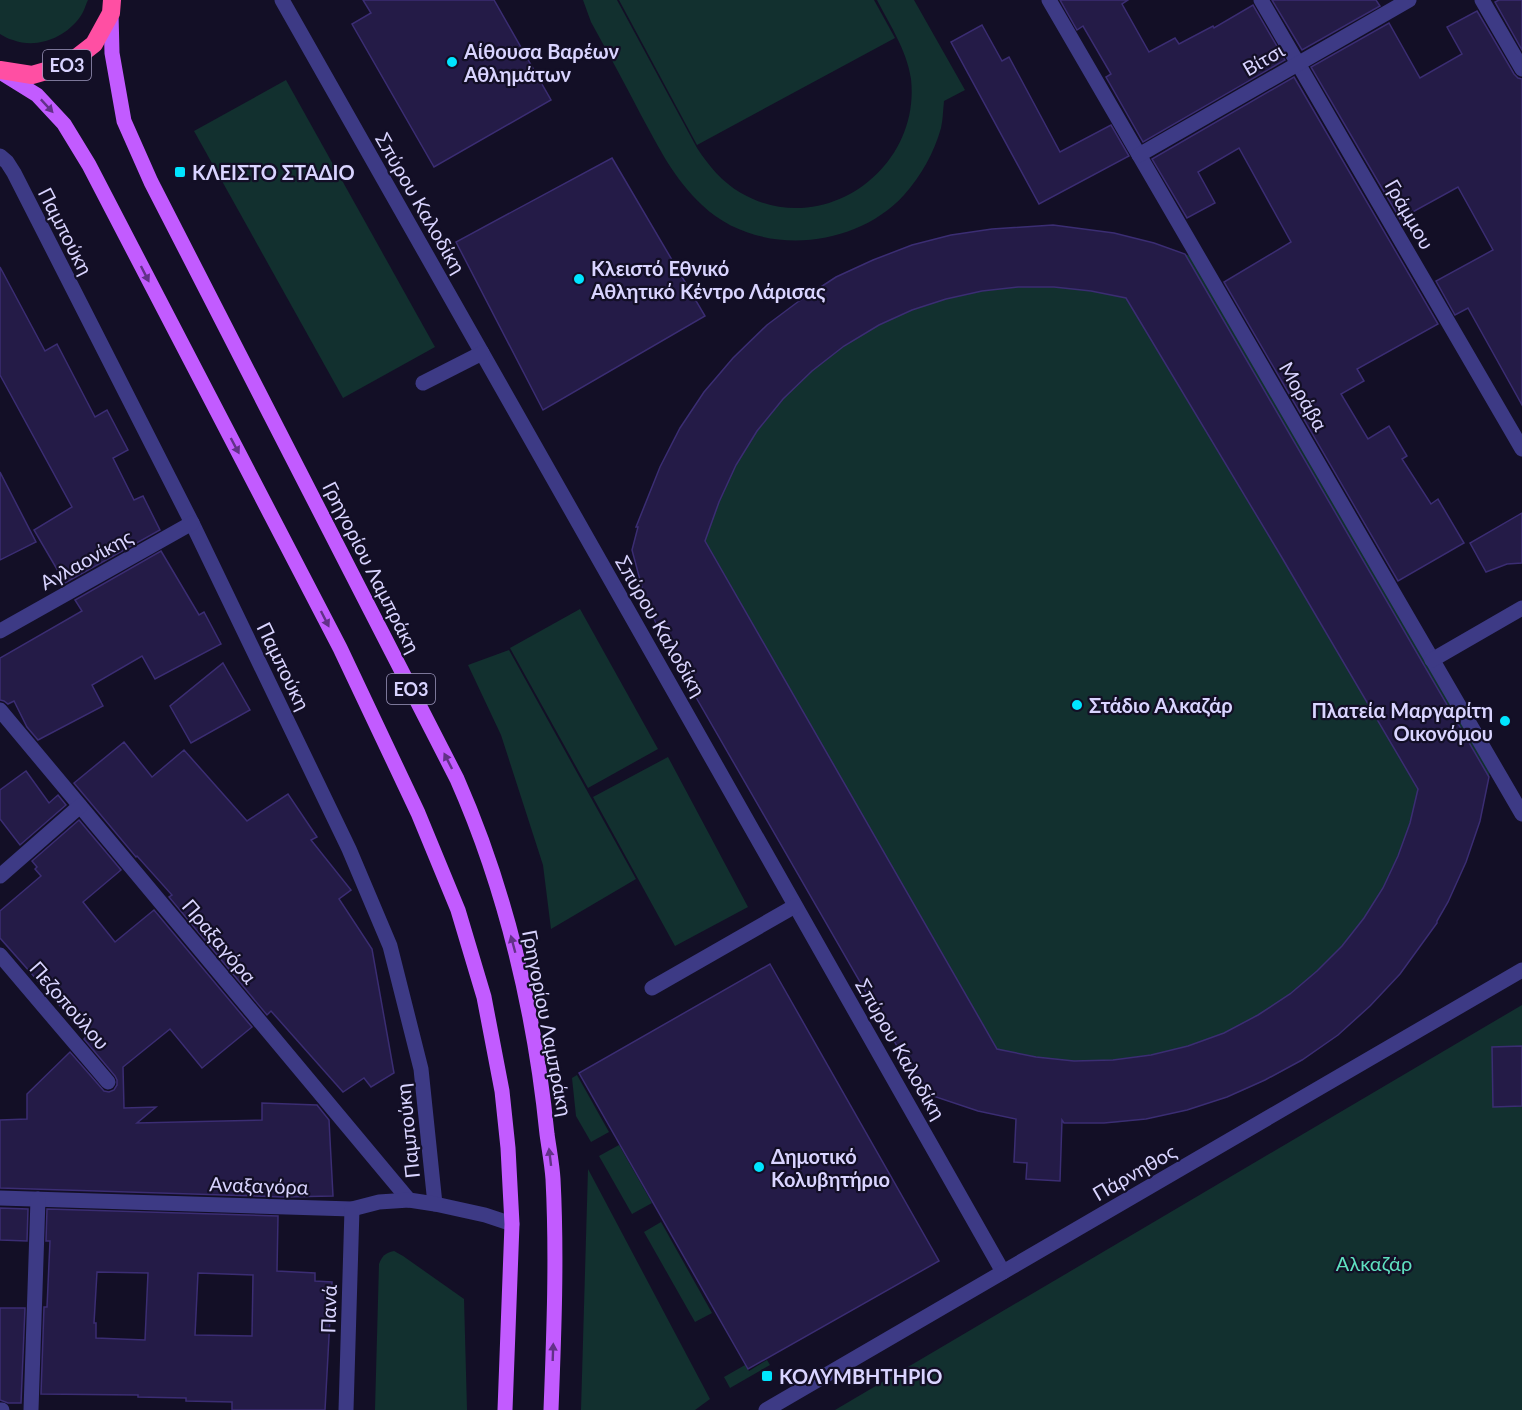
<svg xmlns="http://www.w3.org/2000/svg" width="1522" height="1410" font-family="Lato,sans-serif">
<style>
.green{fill:#12302f}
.building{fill:#241b47;stroke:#3b2d73;stroke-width:1.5;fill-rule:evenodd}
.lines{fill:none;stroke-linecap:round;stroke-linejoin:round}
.minor{stroke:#3d3a85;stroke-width:15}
.major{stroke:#c25bff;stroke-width:15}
.highway{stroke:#ff4fa3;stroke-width:18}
.oneway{fill:#623188}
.poi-dot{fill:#00e5ff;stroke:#130f26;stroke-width:2}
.labels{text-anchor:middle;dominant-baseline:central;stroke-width:4.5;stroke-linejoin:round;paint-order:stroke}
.shield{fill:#130f26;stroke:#9e99be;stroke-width:1.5}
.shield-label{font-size:18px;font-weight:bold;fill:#d9d4ff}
.poi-label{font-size:20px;font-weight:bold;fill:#d9d4ff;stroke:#130f26;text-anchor:start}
.street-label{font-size:20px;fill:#d9d4ff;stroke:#130f26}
.park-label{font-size:20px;fill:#5fe0c0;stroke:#130f26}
</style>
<rect width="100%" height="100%" fill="#130f26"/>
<g class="green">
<path d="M0,0H88C85,6 84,12 80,17C65,38 37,49 13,40C8,39 4,36 0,34Z"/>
<path d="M583,0H617L697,148C709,166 722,182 741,193C822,240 921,170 911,79C907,51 890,25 877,0H914L965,90L944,101C943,110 943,119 941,128C934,153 921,176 904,195C854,250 756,257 702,205C674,179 659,148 641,115C625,84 608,53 591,22Z"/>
<path d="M619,0H874L895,38L697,145Z"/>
<path d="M286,80L435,347L343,398L194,131Z"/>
<path d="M1033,226L1073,228L1154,243L1193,257L1490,771C1464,940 1337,1078 1169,1114C1147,1118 1124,1123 1102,1123C1041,1125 980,1114 924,1093L663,640L644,595L632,550L644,508L660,467L680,428L733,358L764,328L799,301L836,277L873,260L912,245L951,235L992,229Z"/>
<path d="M580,609L658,749L588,788L510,648Z"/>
<path d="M509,650L636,879L551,929L543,865L501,735L468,665Z"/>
<path d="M668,757L748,907L675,946L593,797Z"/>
<path d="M1522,1005V1410H835L1488,1025Z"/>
<path d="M577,1075L609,1132L591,1142L576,1116L572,1078Z"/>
<path d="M619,1145L652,1203L632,1214L599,1156Z"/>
<path d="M588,1169L710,1399L695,1410H581Z"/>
<path d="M661,1222L712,1313L695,1322L644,1232Z"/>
<path d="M394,1251L403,1256L464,1299L467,1410H375L379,1264C382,1256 385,1253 394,1251Z"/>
<path d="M767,1360L770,1365L730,1388L724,1377L745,1365L749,1371Z"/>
</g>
<g class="building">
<path d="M363,0H494L551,100L434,167L352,24L371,13Z"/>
<path d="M1060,0H1128L1122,4L1149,52L1175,38L1179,44L1213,26L1214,28L1253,5L1285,60L1143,142L1106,77L1111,74L1083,26L1077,30Z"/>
<path d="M1272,0H1376L1380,6L1302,50Z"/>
<path d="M1499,0H1522V50L1495,2Z"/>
<path d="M1477,11L1514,74L1518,78L1522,79V405L1468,308L1455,315L1436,281L1493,250L1458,187L1400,219L1311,67L1389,23L1420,78L1462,54L1447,27Z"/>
<path d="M982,25L1002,61L1009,57L1060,152L1111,125L1129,156L1039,204L951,42Z"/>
<path d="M1294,77L1438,324L1357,369L1364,381L1341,394L1368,439L1389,426L1407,456L1402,459L1431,504L1438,499L1464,543L1398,581L1224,282L1291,242L1239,148L1198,172L1215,203L1187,218L1152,159Z"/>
<path d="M612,158L705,316L543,410L456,242Z"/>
<path d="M1053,225L1114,233L1154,243L1185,254L1489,777L1480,821L1466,862L1448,902L1437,921V923L1400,974L1370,1006L1338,1035L1302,1060L1265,1080L1227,1097L1187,1110L1146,1119L1104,1123H1064L1062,1120L1060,1181L1026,1179L1027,1163L1014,1162L1016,1119L978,1111L924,1093L663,640L644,595L632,550L638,527H636L660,467L680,428L704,392L733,358L767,325L799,301L836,277L873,260L912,245L951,235L992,229ZM1018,287H1054L1091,291L1126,298L1281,556L1418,789L1410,823L1398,856L1383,888L1364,918L1342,946L1317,971L1290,994L1258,1015L1224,1033L1188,1046L1151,1055L1113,1060L1074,1061L1036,1057L997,1049L705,541L719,502L736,465L757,431L783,399L812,371L844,346L879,325L912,310L946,299L982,291Z"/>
<path d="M0,267L45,351L57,344L95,417L107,410L128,450L113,458L134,500L143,496L160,530L65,583L34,530L72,507L0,375Z"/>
<path d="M0,472L36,542L0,560Z"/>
<path d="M1522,513V563L1507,564L1486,572L1470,543Z"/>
<path d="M161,551L199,615L204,612L221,644L155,679L142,656L92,685L103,706L38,740L27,727L14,701L8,704L4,701L0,700V658L82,611L75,600Z"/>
<path d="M223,663L250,710L191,743L170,706Z"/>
<path d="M124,742L152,777L184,750L247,821L288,794L317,837L311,840L351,890L339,899L372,949L394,1073L371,1087L364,1078L343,1092L271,1011L267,1015L169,897L172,895L137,856L136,857L74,783Z"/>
<path d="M26,771L49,803L58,795L66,805L20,845L0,819V790Z"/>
<path d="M79,820L121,870L83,902L115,942L154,910L252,1027L202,1068L170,1029L123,1067L124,1108L156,1107L137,1123L262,1120V1103L317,1105L329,1120L333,1196L284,1197L0,1188V1120L27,1119V1094L70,1052L104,1091L109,1092L114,1090L117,1085V1080L115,1076L84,1039L86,1037L84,1034H85L0,938V911L41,876L35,869L37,867L32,861Z"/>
<path d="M770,964L939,1261L748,1369L579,1073Z"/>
<path d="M1522,1046V1106L1493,1107L1492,1047Z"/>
<path d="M0,1208L28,1209L27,1241L0,1240Z"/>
<path d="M47,1209L278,1216L277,1271L315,1273V1281L332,1282L325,1410H232V1402L186,1401V1398L138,1397V1395L41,1394L44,1307H47L50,1241H46ZM97,1272L148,1273L145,1340L96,1338V1323H94ZM198,1273L253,1275L252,1336L195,1335Z"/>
<path d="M0,1308H25L21,1403H8L0,1400Z"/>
</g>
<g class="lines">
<g class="minor">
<path d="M282,0L1003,1272"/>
<path d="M1049,0L1522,814"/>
<path d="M1261,0L1522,449"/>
<path d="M1482,0L1522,69"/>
<path d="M1139,155L1409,0"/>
<path d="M0,156L7,162L14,173L192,523L349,849L390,946L421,1069L435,1204"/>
<path d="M423,383L482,353"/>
<path d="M0,631L192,523"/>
<path d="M1432,660L1522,608"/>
<path d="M0,710L409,1200"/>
<path d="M0,876L80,806"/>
<path d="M0,955L108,1082"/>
<path d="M652,988L795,906"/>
<path d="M0,1198L352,1209L379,1202L409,1200L435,1204L485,1215L512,1224"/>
<path d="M0,1410H2"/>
<path d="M31,1410L38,1199"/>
<path d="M346,1410L352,1209"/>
<path d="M766,1410L1522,970"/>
</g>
<g class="major">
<path d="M111,13L112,53L124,121L151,182L457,779C506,890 535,1014 547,1134C549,1149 552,1164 553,1179C557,1256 554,1333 551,1410"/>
<path d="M0,72L37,95L64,124L89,165L340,648L418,813L458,910L484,997L502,1091L508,1148L512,1224L505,1410"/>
</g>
<path class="highway" d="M0,70L32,75L67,65L94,44L111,13L112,0"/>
</g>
<defs><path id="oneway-solid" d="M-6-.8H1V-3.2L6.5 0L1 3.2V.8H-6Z" transform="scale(1.5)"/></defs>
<g class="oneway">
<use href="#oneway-solid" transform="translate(47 106) rotate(47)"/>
<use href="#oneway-solid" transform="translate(145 274) rotate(63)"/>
<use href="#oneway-solid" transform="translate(235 446) rotate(62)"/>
<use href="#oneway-solid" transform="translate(325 619) rotate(63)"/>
<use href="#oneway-solid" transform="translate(448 761) rotate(-117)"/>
<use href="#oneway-solid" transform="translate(513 944) rotate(-105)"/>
<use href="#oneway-solid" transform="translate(550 1157) rotate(-97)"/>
<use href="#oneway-solid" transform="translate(553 1352) rotate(-88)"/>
</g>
<g class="poi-dot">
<circle cx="452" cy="62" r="6"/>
<rect x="174" y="166" width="12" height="12" rx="3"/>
<circle cx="579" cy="279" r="6"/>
<circle cx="1077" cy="705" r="6"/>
<circle cx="1505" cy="721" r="6"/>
<circle cx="759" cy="1167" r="6"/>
<rect x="761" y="1370" width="12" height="12" rx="3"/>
</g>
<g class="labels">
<g class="shield">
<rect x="43" y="50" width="48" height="30" rx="4.5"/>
<rect x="387" y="674" width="48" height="30" rx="4.5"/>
</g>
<g class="shield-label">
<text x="67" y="65">ΕΟ3</text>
<text x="411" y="689">ΕΟ3</text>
</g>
<g class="poi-label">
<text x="464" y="51">Αίθουσα Βαρέων<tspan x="464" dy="23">Αθλημάτων</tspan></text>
<text x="192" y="172">ΚΛΕΙΣΤΟ ΣΤΑΔΙΟ</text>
<text x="591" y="268">Κλειστό Εθνικό<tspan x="591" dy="23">Αθλητικό Κέντρο Λάρισας</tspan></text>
<text x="1089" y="705">Στάδιο Αλκαζάρ</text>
<text x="1493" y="710" text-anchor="end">Πλατεία Μαργαρίτη<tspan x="1493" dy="23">Οικονόμου</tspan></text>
<text x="771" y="1156">Δημοτικό<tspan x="771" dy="23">Κολυβητήριο</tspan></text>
<text x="779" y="1376">ΚΟΛΥΜΒΗΤΗΡΙΟ</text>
</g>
<g class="street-label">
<text transform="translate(1263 59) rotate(-30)">Βίτσι</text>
<text transform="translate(421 203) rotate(60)">Σπύρου Καλοδίκη</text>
<text transform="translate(1410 214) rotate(60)">Γράμμου</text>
<text transform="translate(66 231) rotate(63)">Παμπούκη</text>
<text transform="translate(1304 396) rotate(60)">Μοράβα</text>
<text transform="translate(86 559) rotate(-29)">Αγλαονίκης</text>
<text transform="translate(372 567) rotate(63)">Γρηγορίου Λαμπράκη</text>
<text transform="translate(661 626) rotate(60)">Σπύρου Καλοδίκη</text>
<text transform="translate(284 666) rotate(64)">Παμπούκη</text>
<text transform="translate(220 941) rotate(50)">Πραξαγόρα</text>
<text transform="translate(70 1005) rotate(49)">Πεζοπούλου</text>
<text transform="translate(548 1023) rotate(79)">Γρηγορίου Λαμπράκη</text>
<text transform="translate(901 1049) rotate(60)">Σπύρου Καλοδίκη</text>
<text transform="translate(407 1131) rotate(-96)">Παμπούκη</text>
<text transform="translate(1134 1172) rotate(-30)">Πάρνηθος</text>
<text transform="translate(259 1185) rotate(2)">Αναξαγόρα</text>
<text transform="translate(328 1309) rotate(-88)">Πανά</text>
</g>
<g class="park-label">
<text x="1374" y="1263">Αλκαζάρ</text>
</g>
</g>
</svg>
